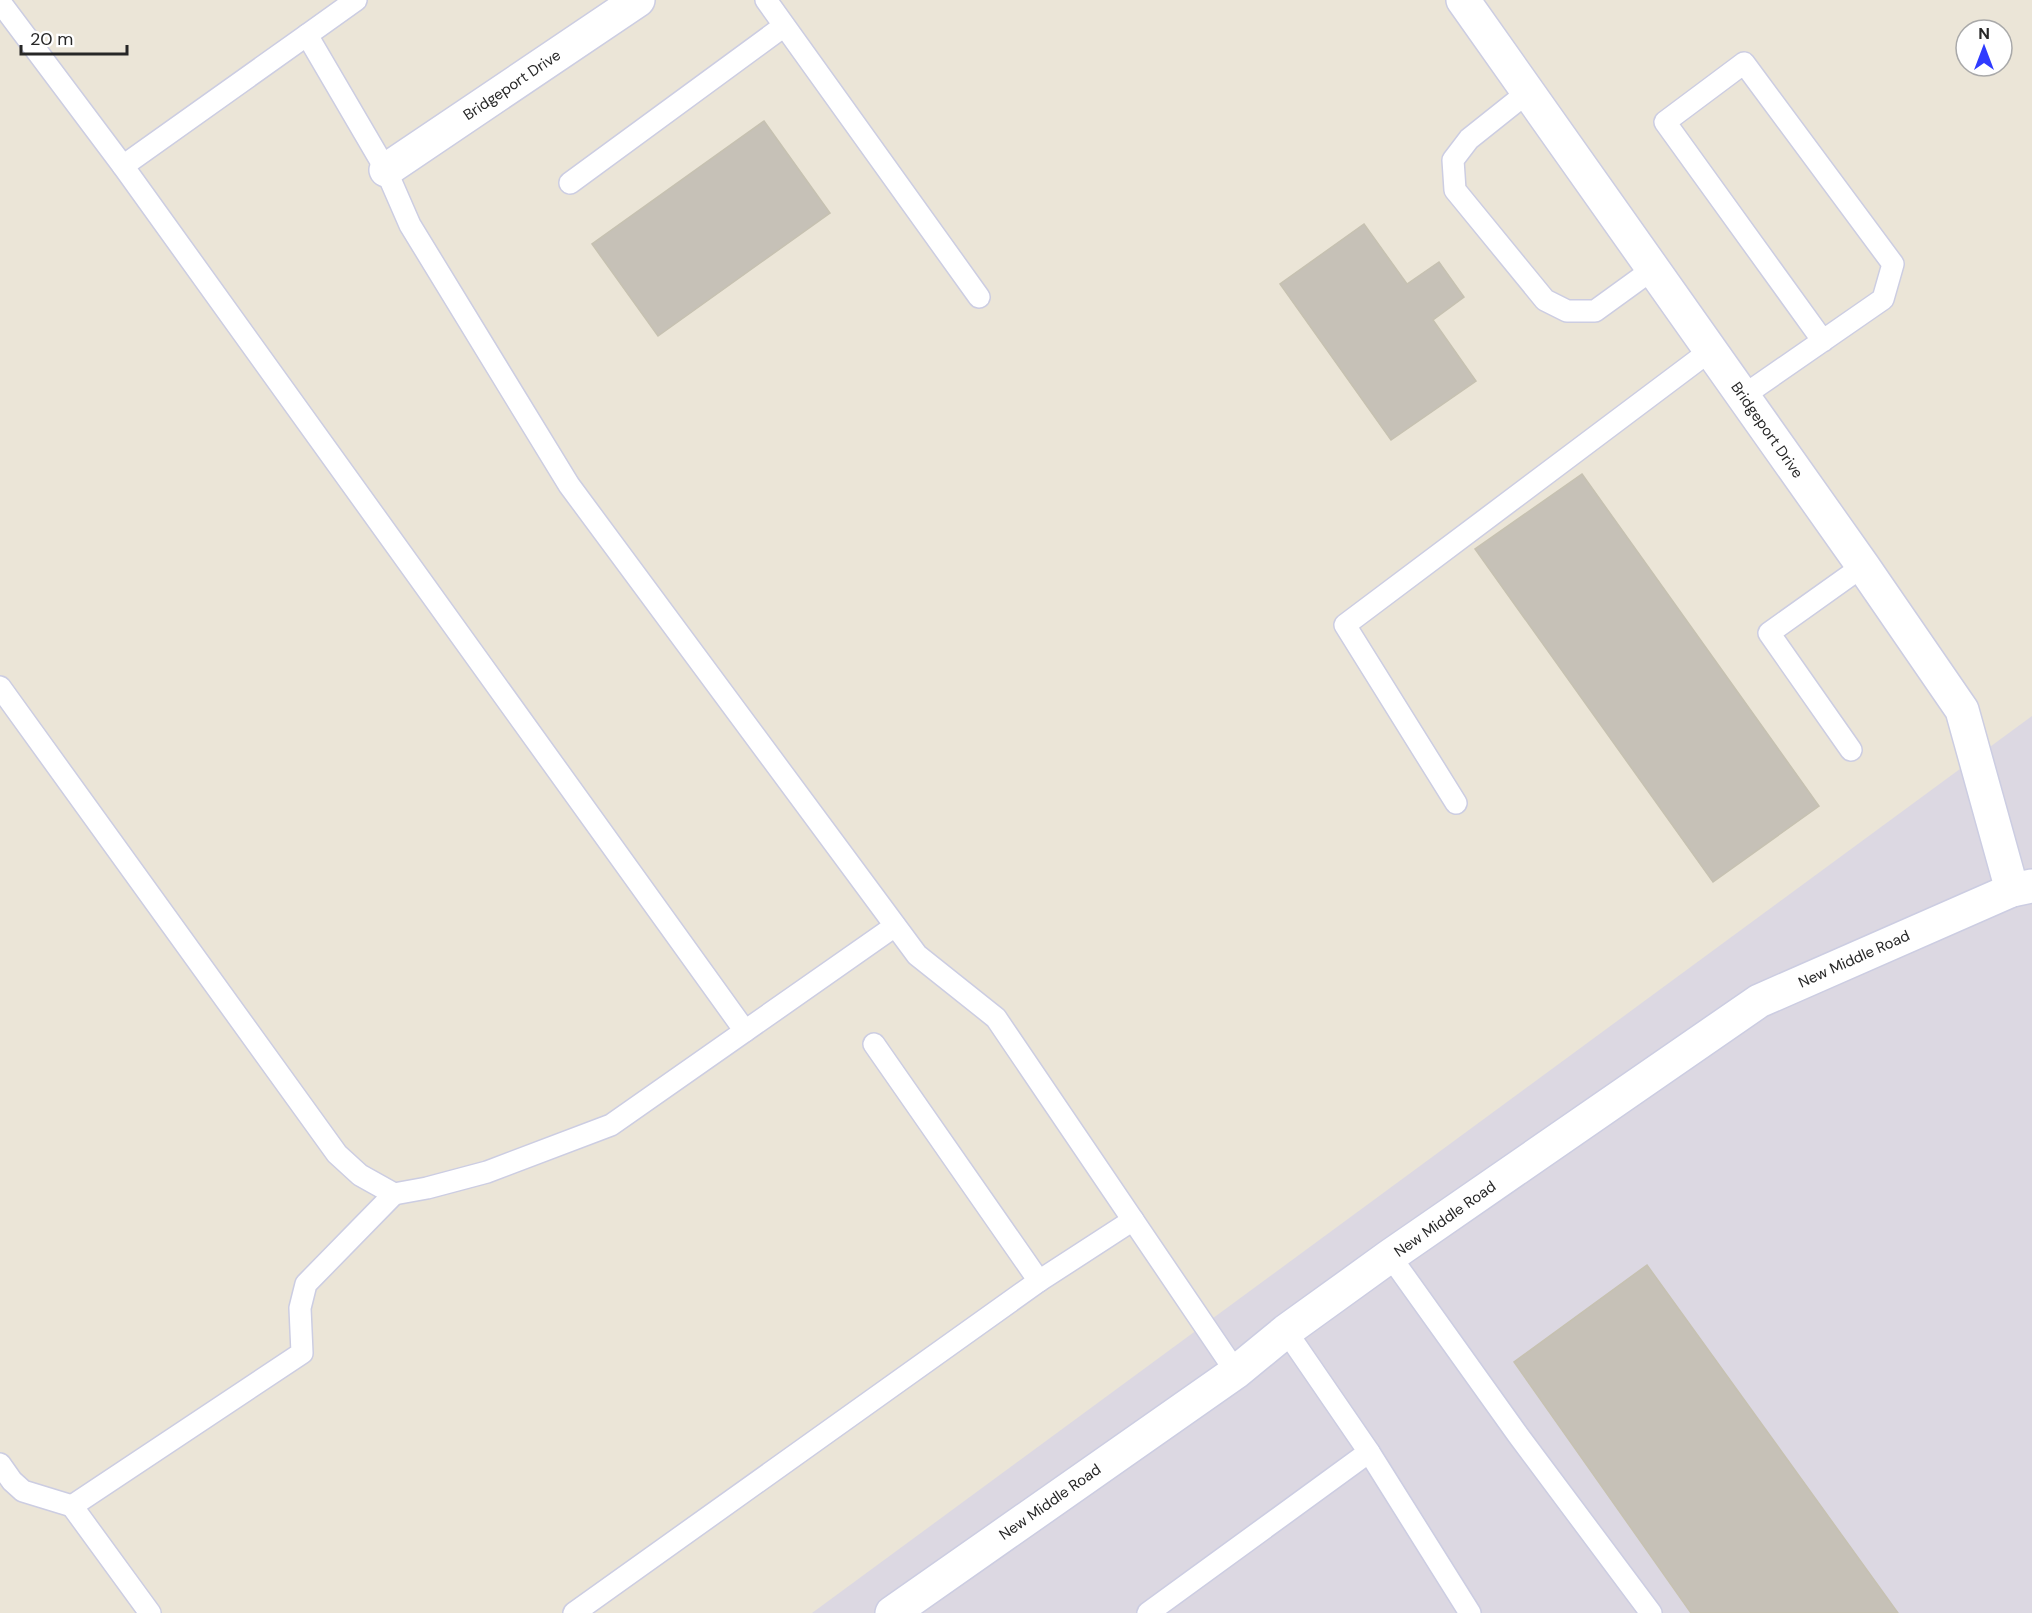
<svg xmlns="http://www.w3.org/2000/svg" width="2032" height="1613" font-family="'DM Sans',sans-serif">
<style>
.industrial{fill:#dcd8e2}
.building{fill:#c6c1b7;stroke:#c6c1b1;stroke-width:1.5}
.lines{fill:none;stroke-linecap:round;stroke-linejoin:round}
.service-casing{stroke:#cccde2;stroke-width:24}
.minor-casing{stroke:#cccde2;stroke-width:36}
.service{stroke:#fff;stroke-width:21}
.minor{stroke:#fff;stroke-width:33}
.labels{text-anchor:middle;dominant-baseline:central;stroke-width:4.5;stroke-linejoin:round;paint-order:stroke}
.street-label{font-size:15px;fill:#272727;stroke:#fff}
</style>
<rect width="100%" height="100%" fill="#ebe5d7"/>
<path class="industrial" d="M2032,716V1613H812Z"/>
<g class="building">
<path d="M764,121L830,213L658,336L592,244Z"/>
<path d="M1364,224L1407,284L1439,262L1464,297L1433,320L1476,381L1391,440L1280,284Z"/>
<path d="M1582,474L1819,806L1713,882L1475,549Z"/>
<path d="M1647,1265L1898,1613H1691L1514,1362Z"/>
</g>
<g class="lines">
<g class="service-casing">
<g id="service">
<path d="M356,0L307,35L386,170L410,225L569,485L917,955L996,1018L1236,1372"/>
<path d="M766,0L979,297"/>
<path d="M0,2L123,166L745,1031"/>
<path d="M1528,92L1469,139L1453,160L1455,190L1545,300L1567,311H1595L1653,269"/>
<path d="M123,166L307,35"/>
<path d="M570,183L784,26"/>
<path d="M1743,396L1883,299L1893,264L1744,63L1665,122L1823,341"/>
<path d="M0,687L337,1154L360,1175L394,1194L427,1188L487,1172L611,1125L895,926"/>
<path d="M1851,750L1769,633L1863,566"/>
<path d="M1456,803L1345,625L1711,350"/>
<path d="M874,1044L1039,1281L1133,1220"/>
<path d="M1390,1256L1518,1435L1651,1613"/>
<path d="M1369,1452L1470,1613"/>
<path d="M0,1464L12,1481L23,1491L72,1506"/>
<path d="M150,1613L72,1506L302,1353L300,1308L306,1284L394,1194"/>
<path d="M574,1613L1039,1281"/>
<path d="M1148,1613L1369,1452L1286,1331"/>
</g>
</g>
<g class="minor-casing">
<g id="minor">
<path d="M1463,0L1863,566L1962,710L2012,890"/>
<path d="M386,170L638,0"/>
<path d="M892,1613L1236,1372L1286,1331L1390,1256L1759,1001L2012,890L2032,886"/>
</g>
</g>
<use href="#service" class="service"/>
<use href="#minor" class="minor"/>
</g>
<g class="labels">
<g class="street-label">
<text transform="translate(512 85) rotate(-34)">Bridgeport Drive</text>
<text transform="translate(1767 430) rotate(55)">Bridgeport Drive</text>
<text transform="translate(1854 959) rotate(-24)">New Middle Road</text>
<text transform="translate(1445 1219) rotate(-35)">New Middle Road</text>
<text transform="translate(1050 1502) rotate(-35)">New Middle Road</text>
</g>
</g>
<g transform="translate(1984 48)"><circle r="28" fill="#ffffff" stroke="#a9a9a9" stroke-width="1.5"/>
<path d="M0-4.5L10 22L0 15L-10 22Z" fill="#2f3bff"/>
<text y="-9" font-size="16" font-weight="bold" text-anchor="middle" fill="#272727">N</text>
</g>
<path d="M21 45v9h106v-9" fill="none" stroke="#272727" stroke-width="3"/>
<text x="30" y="45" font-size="18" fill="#272727" stroke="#ffffff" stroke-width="4.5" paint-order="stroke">20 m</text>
</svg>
